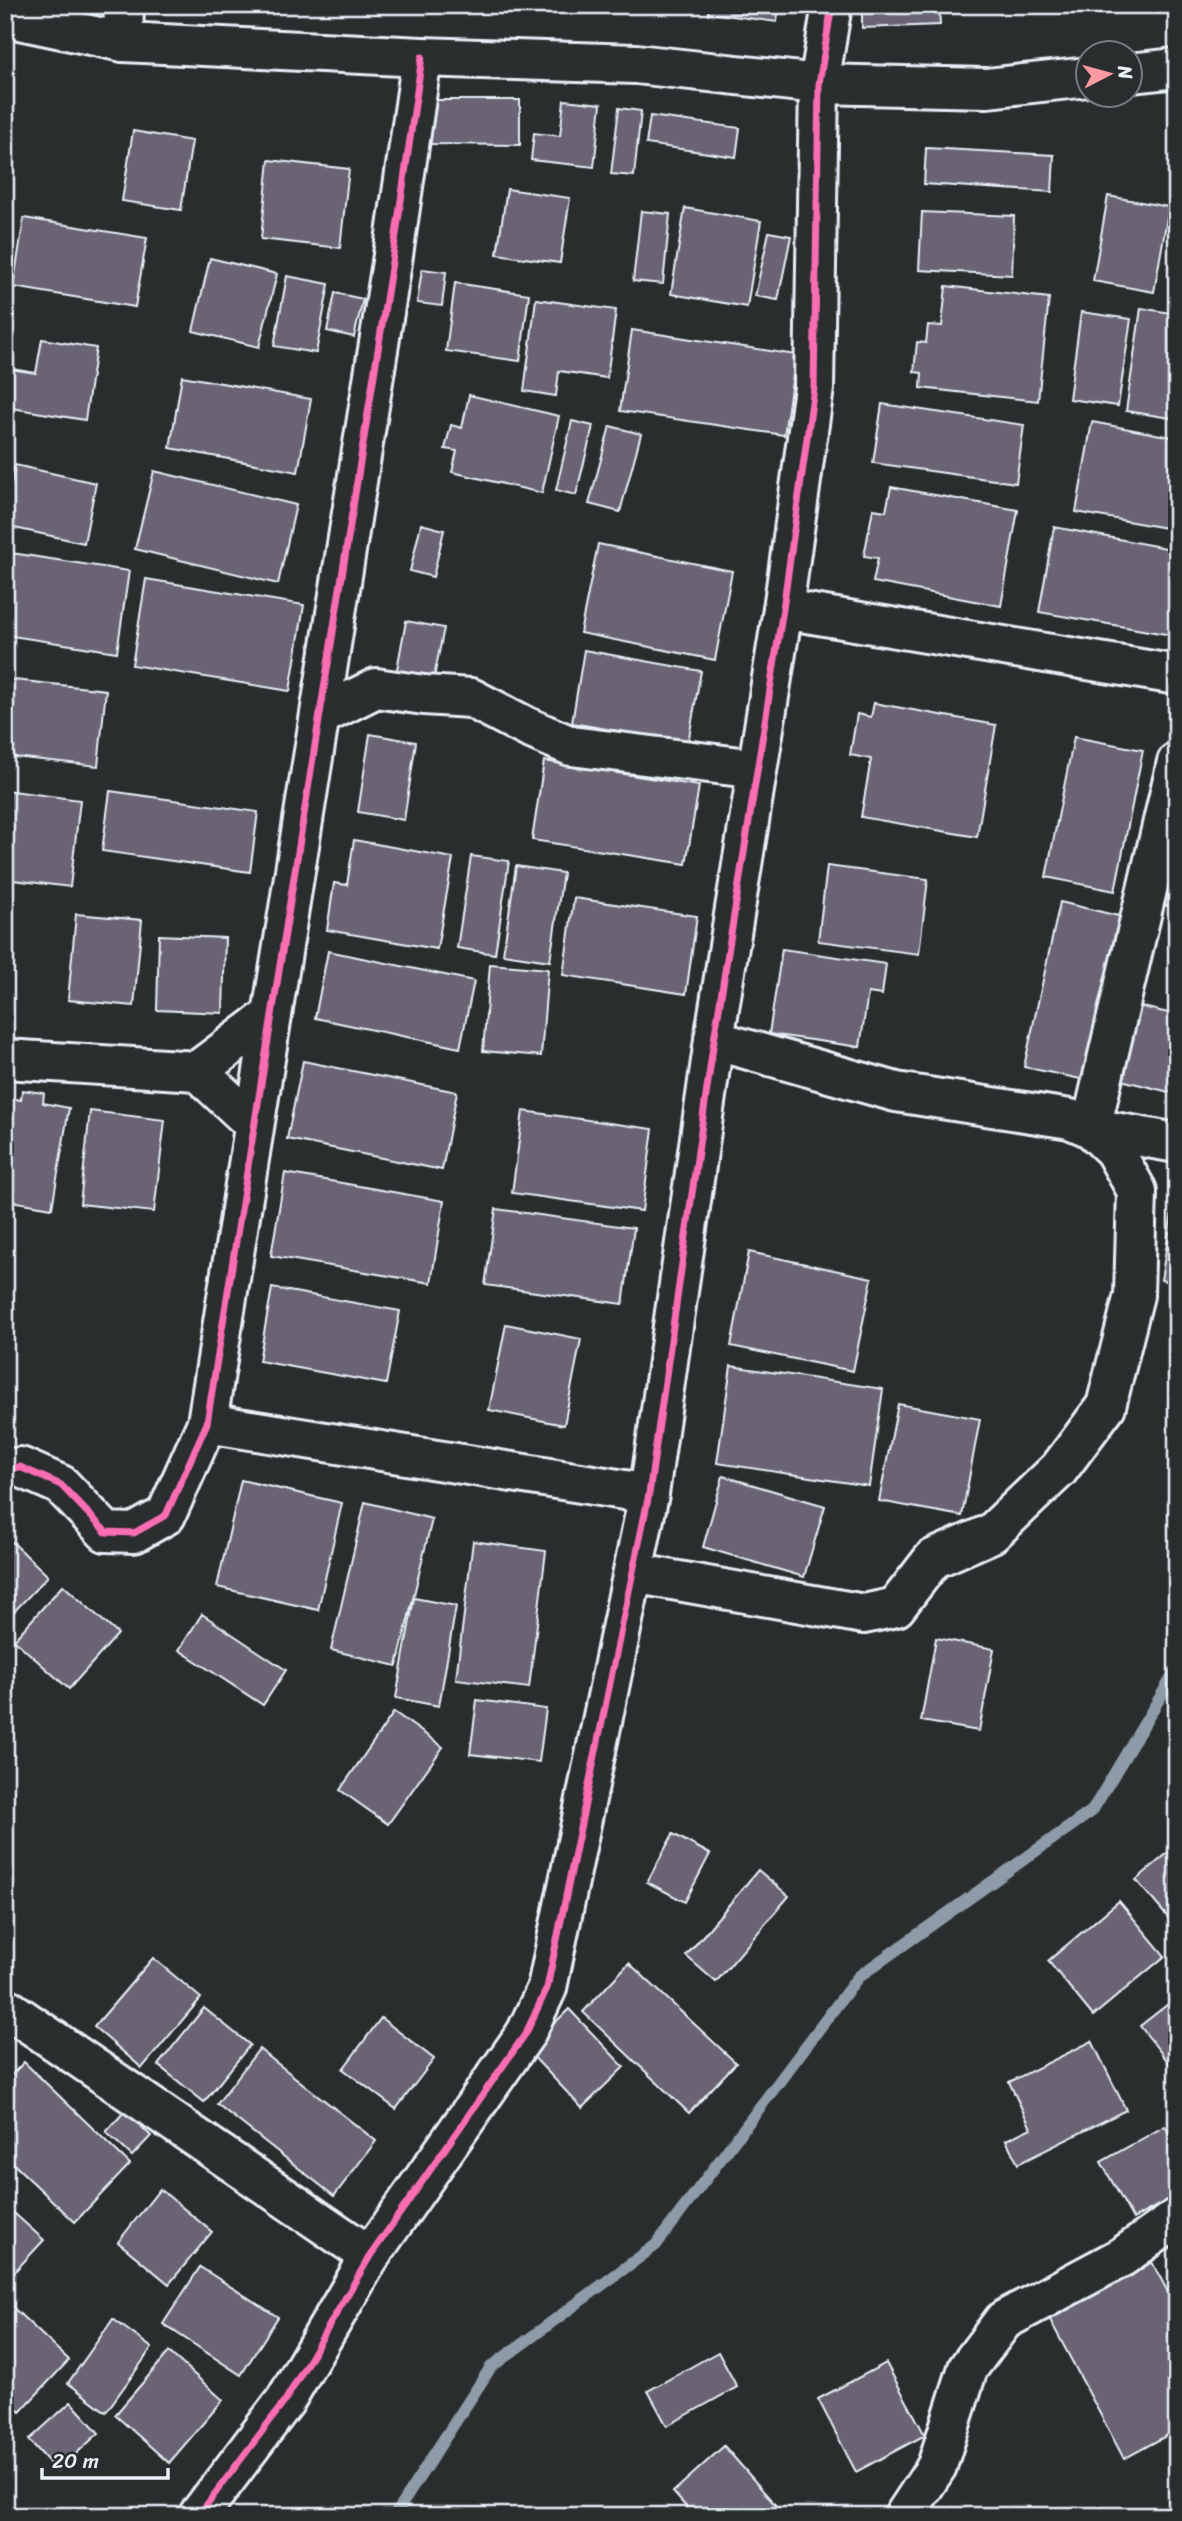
<svg xmlns="http://www.w3.org/2000/svg" width="1182" height="2521" font-family="Sriracha,sans-serif">
<style>
.lines{fill:none;stroke-linecap:round;stroke-linejoin:round}
.stream{stroke:#8d9ca8;stroke-width:12}
.building{fill:#6a6373;stroke:#e8f1f8;stroke-width:2}
.minor-casing{stroke:#e8f1f8;stroke-width:44}
.minor{stroke:#2a2d2e;stroke-width:38}
.cycleway-casing{stroke:#2a2d2e;stroke-width:11}
.cycleway{stroke:#f96db3;stroke-width:7}
</style>
<rect width="100%" height="100%" fill="#2a2d2e"/>
<filter id="ink" filterUnits="userSpaceOnUse"><feTurbulence type="fractalNoise" baseFrequency=".0143" numOctaves="2"/><feDisplacementMap in="SourceGraphic" scale="14" xChannelSelector="R" yChannelSelector="G"/><feConvolveMatrix kernelMatrix="1 2 1 2 8 2 1 2 1" color-interpolation-filters="sRGB"/></filter>
<g filter="url(#ink)">
<g class="lines">
<path class="stream" d="M394,2516L491,2367L656,2245L858,1977L1092,1811L1177,1669"/>
</g>
<g class="building">
<rect x="409" y="5" width="154" height="6"/>
<path d="M709,5H779L777,22L708,13Z"/>
<path d="M862,5H939L940,25L862,28Z"/>
<path d="M429,100H520V145L430,144Z"/>
<path d="M564,100L601,104L594,167L531,160L534,133L560,136Z"/>
<path d="M619,108L641,111L634,176L611,174Z"/>
<path d="M650,116L740,128L736,157L646,144Z"/>
<path d="M133,131L192,141L181,210L122,201Z"/>
<path d="M926,148L1054,155L1052,192L924,184Z"/>
<path d="M269,160L349,169L340,248L261,239Z"/>
<path d="M507,189L570,198L560,263L497,254Z"/>
<path d="M1108,196L1169,207L1154,292L1093,281Z"/>
<path d="M685,208L761,221L747,307L671,294Z"/>
<path d="M641,211L670,214L663,284L633,281Z"/>
<path d="M922,212L1014,216L1012,275L919,270Z"/>
<path d="M24,218L147,238L135,307L13,287Z"/>
<path d="M769,232L791,236L778,300L755,296Z"/>
<path d="M210,258L277,274L259,347L193,331Z"/>
<path d="M422,269L446,272L442,306L417,303Z"/>
<path d="M287,276L329,284L316,353L274,346Z"/>
<path d="M455,283L529,294L520,361L446,351Z"/>
<path d="M946,286L1049,298L1038,401L921,388L922,373L914,372L917,342L926,343L928,325L942,326Z"/>
<path d="M335,293L363,299L354,337L327,331Z"/>
<path d="M536,299L616,310L607,378L559,371L556,396L524,391Z"/>
<path d="M1141,308L1177,314V419L1126,411Z"/>
<path d="M1081,312L1131,319L1118,406L1069,399Z"/>
<path d="M632,330L796,355L784,435L620,411Z"/>
<path d="M42,339L96,348L85,420L5,407V368L36,373Z"/>
<path d="M182,376L311,399L298,472L170,448Z"/>
<path d="M469,395L559,416L542,493L452,472L457,451L445,449L451,425L462,428Z"/>
<path d="M882,404L1024,425L1016,483L873,463Z"/>
<path d="M572,421L593,426L576,495L556,490Z"/>
<path d="M1092,422L1177,438V530L1076,512Z"/>
<path d="M610,426L641,434L620,512L589,504Z"/>
<path d="M15,465L96,483L84,543L5,526V513Z"/>
<path d="M154,471L296,505L278,584L135,549Z"/>
<path d="M891,487L1018,510L1001,606L873,582L878,558L864,556L873,509L886,511Z"/>
<path d="M421,524L444,530L433,577L410,571Z"/>
<path d="M1054,527L1177,550V636L1039,612Z"/>
<path d="M598,544L732,571L715,660L580,633Z"/>
<path d="M5,552L129,571L117,652L5,635Z"/>
<path d="M146,579L304,605L290,691L132,665Z"/>
<path d="M406,621L444,628L432,687L395,680Z"/>
<path d="M584,650L701,671L688,743L572,723Z"/>
<path d="M5,679L106,690L98,766L5,756Z"/>
<path d="M874,703L996,725L977,837L861,817L871,759L850,755L857,714L871,717Z"/>
<path d="M370,734L416,742L404,820L358,812Z"/>
<path d="M1074,737L1143,750L1115,891L1046,877Z"/>
<path d="M544,761L699,786L686,864L532,840Z"/>
<path d="M5,790L80,800L70,887L5,879Z"/>
<path d="M110,791L258,812L250,872L102,851Z"/>
<path d="M1177,801V908L1151,902Z"/>
<path d="M354,840L453,858L437,949L327,930L334,883L347,885Z"/>
<path d="M471,856L509,861L495,954L457,948Z"/>
<path d="M516,866L563,873L550,961L503,954Z"/>
<path d="M827,866L928,879L919,954L818,941Z"/>
<path d="M574,898L697,916L686,994L563,975Z"/>
<path d="M1060,902L1131,919L1095,1082L1024,1067Z"/>
<path d="M76,914L142,920L134,1006L68,1000Z"/>
<path d="M159,935L225,938L223,1013L157,1010Z"/>
<path d="M782,949L886,964L882,995L868,993L860,1047L769,1034Z"/>
<path d="M328,951L474,981L460,1048L315,1018Z"/>
<path d="M490,964L548,969L541,1056L483,1051Z"/>
<path d="M1134,1005L1177,1015V1094L1117,1079Z"/>
<path d="M303,1061L457,1092L442,1170L287,1139Z"/>
<path d="M22,1090L44,1093L43,1103L69,1108L52,1208L5,1200V1124L10,1098L21,1100Z"/>
<path d="M90,1111L165,1120L154,1212L80,1204Z"/>
<path d="M523,1111L653,1129L642,1211L512,1193Z"/>
<path d="M285,1173L444,1201L431,1283L271,1256Z"/>
<path d="M1174,1200H1177V1283L1161,1280Z"/>
<path d="M496,1209L634,1228L623,1304L485,1285Z"/>
<path d="M749,1252L872,1278L853,1371L731,1346Z"/>
<path d="M272,1288L400,1311L386,1384L259,1361Z"/>
<path d="M506,1324L581,1339L564,1425L489,1410Z"/>
<path d="M731,1366L883,1389L869,1486L717,1463Z"/>
<path d="M898,1404L980,1419L962,1516L879,1501Z"/>
<path d="M723,1476L825,1506L804,1577L703,1547Z"/>
<path d="M241,1480L342,1503L318,1610L217,1587Z"/>
<path d="M365,1502L432,1519L397,1666L331,1650Z"/>
<path d="M5,1535L48,1576L5,1621Z"/>
<path d="M473,1541L546,1551L529,1688L456,1679Z"/>
<path d="M63,1585L118,1634L69,1689L14,1640Z"/>
<path d="M414,1598L456,1606L439,1706L396,1698Z"/>
<path d="M202,1614L286,1670L263,1705L179,1650Z"/>
<path d="M936,1638L994,1649L979,1731L921,1721Z"/>
<path d="M477,1700L546,1709L539,1762L470,1754Z"/>
<path d="M394,1712L443,1747L388,1824L340,1790Z"/>
<path d="M673,1834L710,1854L685,1902L647,1882Z"/>
<path d="M1177,1845V1914L1170,1920L1136,1880Z"/>
<path d="M758,1870L789,1896L716,1982L686,1956Z"/>
<path d="M1119,1901L1165,1956L1093,2016L1048,1961Z"/>
<path d="M153,1958L201,1998L142,2068L94,2027Z"/>
<path d="M629,1963L736,2063L689,2113L583,2012Z"/>
<path d="M1177,1997V2073L1140,2026Z"/>
<path d="M204,2008L250,2045L204,2102L158,2065Z"/>
<path d="M569,2009L624,2067L582,2108L527,2050Z"/>
<path d="M381,2018L434,2059L396,2109L343,2069Z"/>
<path d="M1092,2041L1126,2110L1018,2164L1006,2140L1031,2128L1009,2082Z"/>
<path d="M259,2049L376,2141L334,2196L217,2104Z"/>
<path d="M24,2062L130,2164L75,2222L5,2156V2082Z"/>
<path d="M125,2111L151,2136L132,2156L106,2132Z"/>
<path d="M1165,2126L1177,2147V2195L1133,2219L1101,2162Z"/>
<path d="M160,2189L212,2232L169,2284L118,2242Z"/>
<path d="M5,2205L44,2240L5,2282Z"/>
<path d="M1152,2262L1177,2309V2430L1124,2459L1049,2318Z"/>
<path d="M200,2267L278,2317L241,2375L163,2324Z"/>
<path d="M8,2303L69,2360L20,2412L5,2398V2305Z"/>
<path d="M113,2319L152,2348L106,2412L68,2383Z"/>
<path d="M169,2352L223,2400L169,2463L115,2415Z"/>
<path d="M718,2352L737,2387L667,2426L648,2391Z"/>
<path d="M886,2363L925,2435L856,2472L818,2399Z"/>
<path d="M71,2402L99,2433L57,2471L29,2440Z"/>
<path d="M724,2446L785,2516H694L673,2492Z"/>
</g>
<g class="lines">
<g class="minor-casing">
<g id="minor">
<path d="M5,17L123,42L422,57L636,64L819,84L987,88L1088,77"/>
<path d="M123,42L124,5"/>
<path d="M1130,73L1177,68"/>
<path d="M783,609L1177,675"/>
<path d="M320,716L376,688L424,695L471,698L527,727L571,746L757,769"/>
<path d="M714,1040L896,1092L1070,1119L1091,1128L1177,1143"/>
<path d="M5,1059L197,1071L254,1124"/>
<path d="M197,1071L272,1015"/>
<path d="M1091,1128L1177,762"/>
<path d="M207,1423L649,1494"/>
<path d="M5,1469L20,1467L61,1485L106,1532L134,1533L166,1515L207,1423L392,262L422,57"/>
<path d="M633,1573L864,1614L896,1607L933,1559L992,1533L1059,1469L1106,1406L1134,1295L1137,1191L1114,1150L1091,1128"/>
<path d="M5,2007L370,2256"/>
<path d="M198,2516L285,2401L370,2256L526,2033L547,1988L649,1494L714,1040L783,609L814,388L819,84L832,5"/>
<path d="M904,2516L937,2466L968,2368L1004,2320L1122,2257L1177,2218"/>
</g>
</g>
<use href="#minor" class="minor"/>
<g class="cycleway-casing">
<g id="cycleway">
<path d="M5,1469L20,1467L61,1485L106,1532L134,1533L166,1515L207,1423L392,262L422,57"/>
<path d="M198,2516L285,2401L370,2256L526,2033L547,1988L649,1494L714,1040L783,609L814,388L819,84L832,5"/>
</g>
</g>
<use href="#cycleway" class="cycleway"/>
</g>
</g>
<rect width="1182" height="2521" fill="none" stroke="#2a2d2e" stroke-width="28"/>
<rect x="14" y="14" width="1154" height="2493" fill="none" stroke="#e8f1f8" stroke-width="2.5" filter="url(#ink)"/>
<g transform="translate(1109 74) rotate(84)"><circle r="33" fill="#2a2d2e" stroke="#767b7f" stroke-width="2"/>
<path d="M0-5L12 26L0 18L-12 26Z" fill="#ff9aa2"/>
<text y="-10" font-size="19" font-weight="bold" text-anchor="middle" fill="#e8f1f8">N</text>
</g>
<path d="M42 2468v10h126v-10" fill="none" stroke="#e8f1f8" stroke-width="3.5"/>
<text x="52" y="2468" font-size="21" fill="#e8f1f8" stroke="#2a2d2e" stroke-width="5" paint-order="stroke">20 m</text>
</svg>
